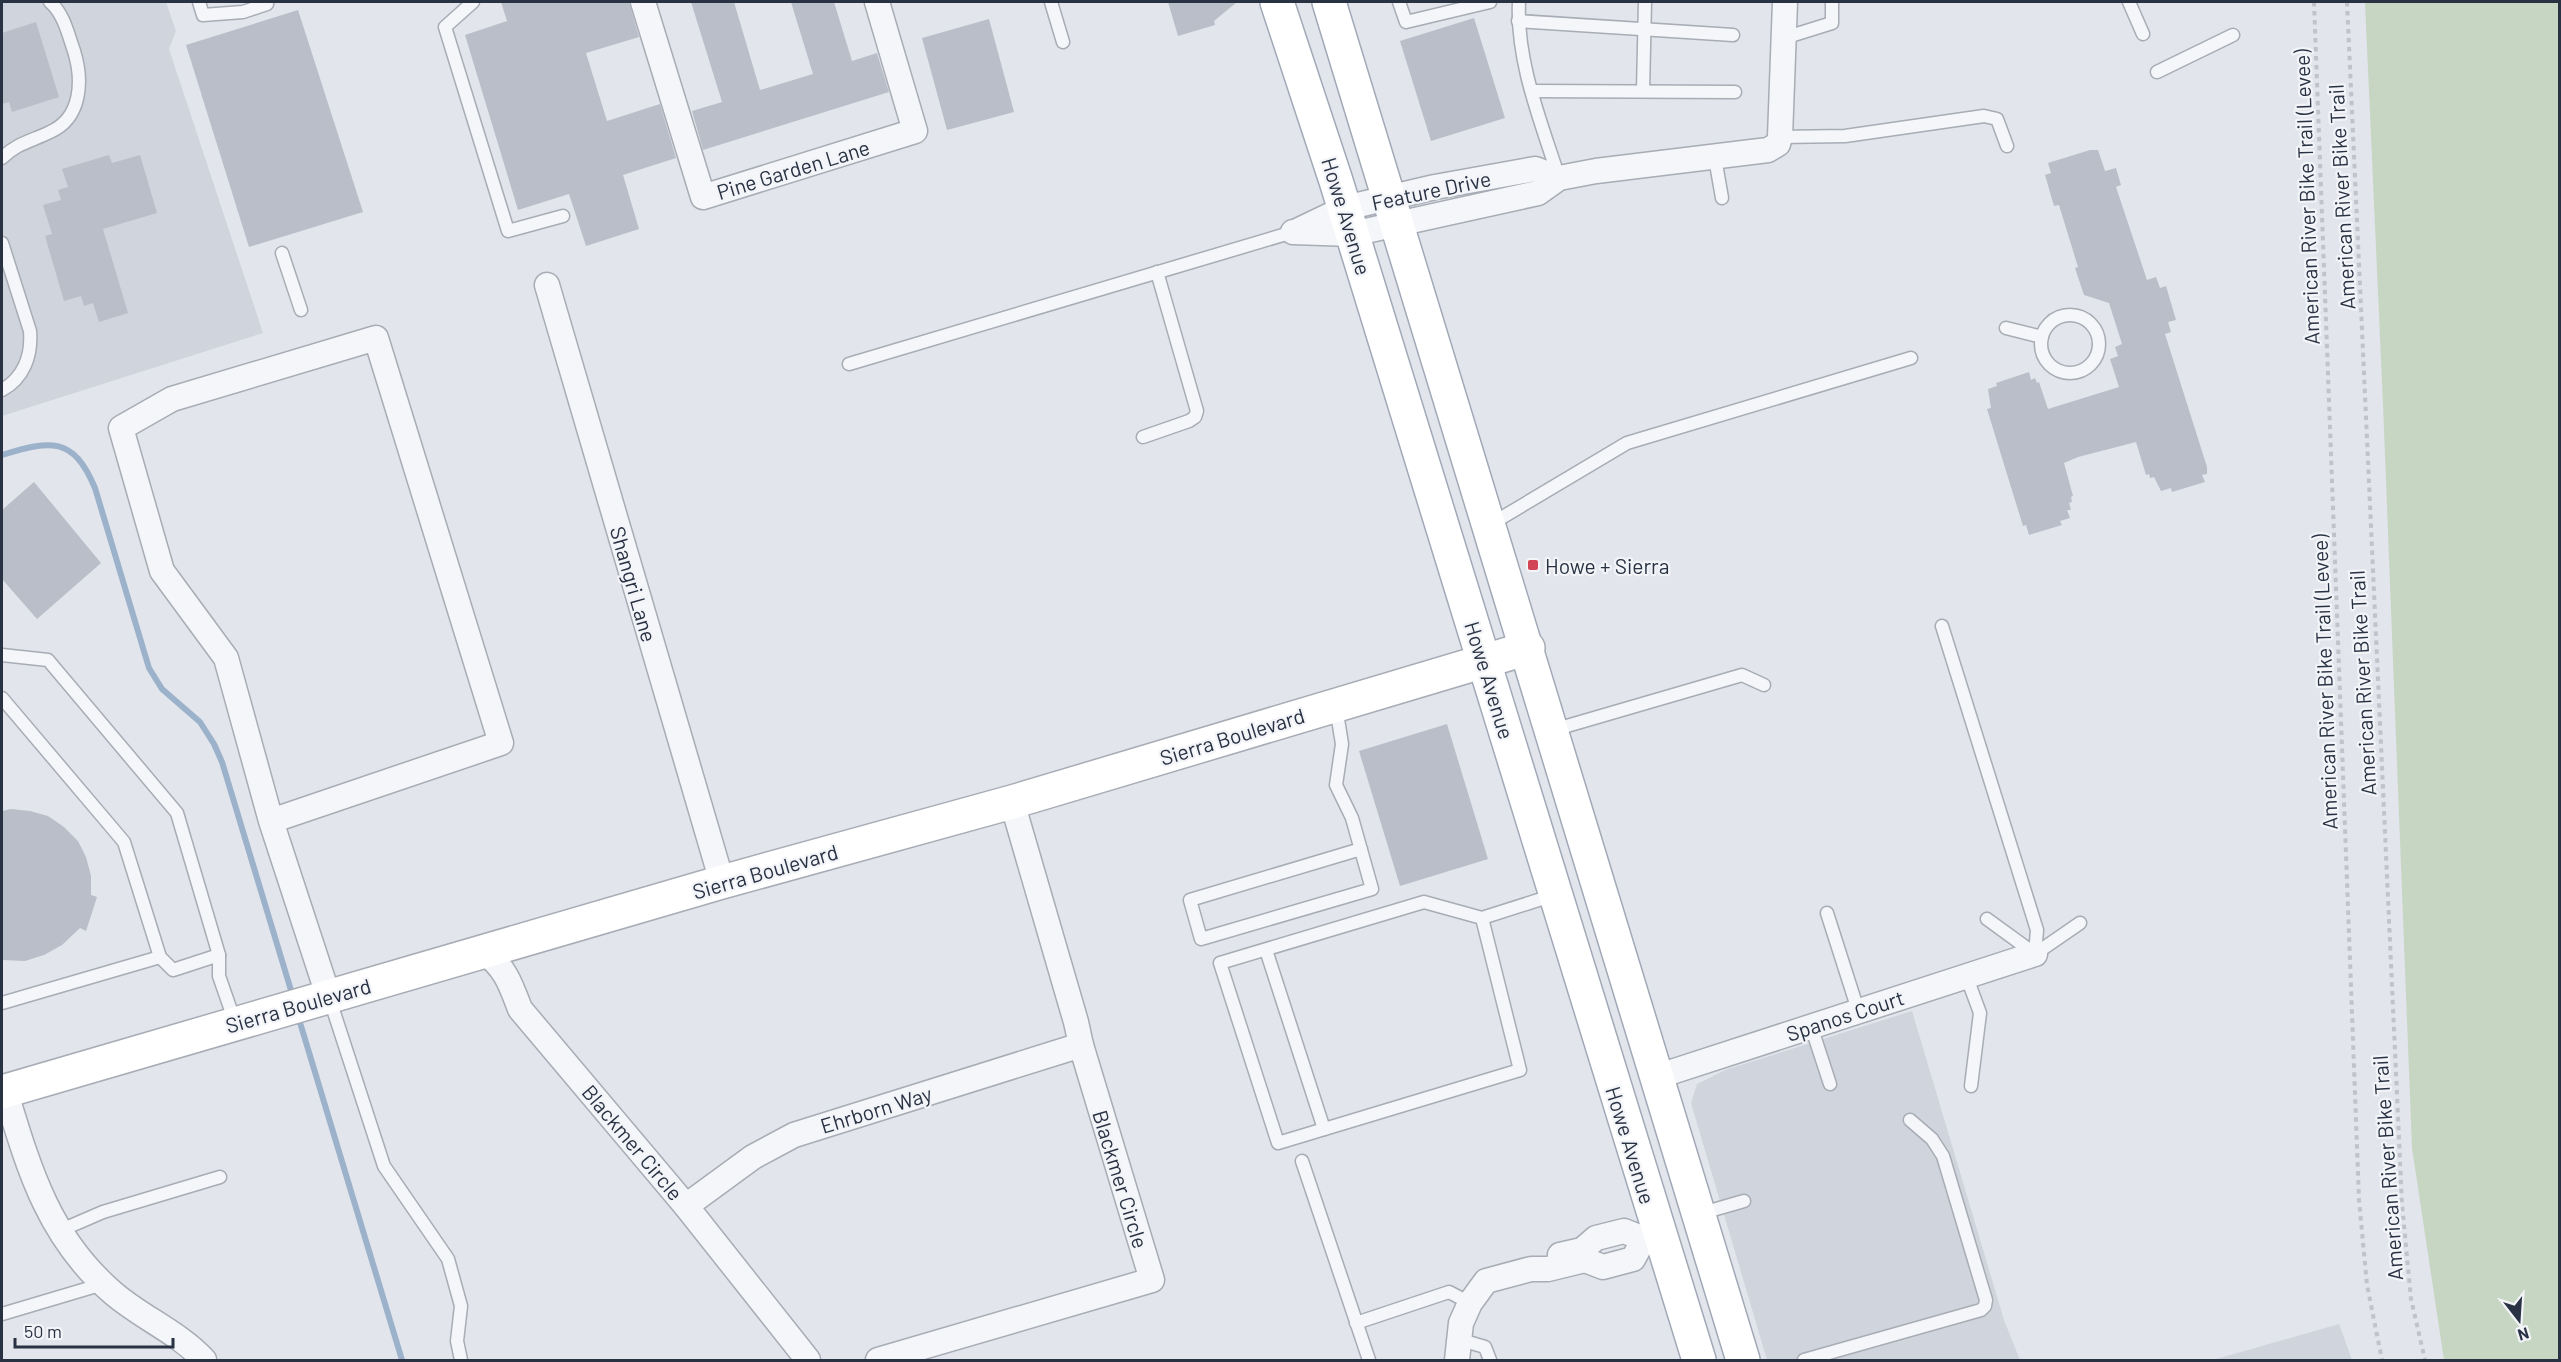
<svg xmlns="http://www.w3.org/2000/svg" width="2561" height="1362" font-family="Barlow,sans-serif">
<style>
.built{fill:#d0d4dd}
.grass{fill:#c7d5c3}
.lines{fill:none;stroke-linecap:round;stroke-linejoin:round}
.stream{stroke:#9cb2cb;stroke-width:6}
.building{fill:#b9bec8}
.lane-casing{stroke:#a7acb5;stroke-width:15}
.street-casing{stroke:#a7acb5;stroke-width:27}
.secondary-casing{stroke:#a7acb5;stroke-width:36}
.primary-casing{stroke:#a1a9b7;stroke-width:36}
.path{stroke:#c0c3ca;stroke-width:4;stroke-dasharray:4.5 4.5;stroke-linecap:butt}
.lane{stroke:#f5f6f9;stroke-width:12}
.street{stroke:#f5f6f9;stroke-width:24}
.secondary{stroke:#fff;stroke-width:33}
.primary{stroke:#fff;stroke-width:33}
.poi-dot{fill:#d24556;stroke:#f2f4f8;stroke-width:2}
.labels{text-anchor:middle;dominant-baseline:central;stroke-width:4.5;stroke-linejoin:round;paint-order:stroke}
.street-label{font-size:21px;fill:#293243;stroke:#f2f4f8}
.poi-label{font-size:21px;fill:#293243;stroke:#f2f4f8;text-anchor:start}
</style>
<rect width="100%" height="100%" fill="#e2e5eb"/>
<g class="built">
<path d="M2,2H166L176,31L169,49L263,333L2,416Z"/>
<path d="M1912,1011L2004,1320L2020,1360H1767L1691,1103L1697,1084L1725,1070Z"/>
<path d="M2339,1324L2352,1360H2213Z"/>
</g>
<path class="grass" d="M2365,2H2559V1360H2444L2412,1148L2383,404Z"/>
<g class="lines">
<g class="stream">
<path d="M2,455C51,440 73,436 95,488L149,668L162,689L200,722L214,744L222,762L293,997"/>
<path d="M298,1016L402,1360"/>
</g>
</g>
<g class="building">
<path d="M501,2H629L639,37L586,53L607,121L660,104L676,158L623,175L639,229L586,246L569,194L518,210L465,35L507,21Z"/>
<path d="M691,2H734L760,90L813,74L791,2H834L852,61L877,53L889,92L703,150L692,111L722,102Z"/>
<path d="M1168,2H1237L1214,21L1215,25L1178,36Z"/>
<path d="M298,10L363,212L249,247L186,45Z"/>
<path d="M1474,18L1505,118L1431,141L1400,41Z"/>
<path d="M989,19L1014,112L947,130L922,38Z"/>
<path d="M36,22L59,97L12,112L9,102L2,104V33Z"/>
<path d="M2090,150H2098L2105,171L2116,168L2121,185L2116,187L2147,280L2156,277L2160,288L2166,286L2176,320L2168,322L2171,332L2165,334L2207,467V474L2202,475L2205,482L2172,492L2171,488L2161,491L2154,477L2150,478L2149,474L2146,475L2136,442L2078,457L2064,463L2073,496L2071,497L2072,502L2069,503L2071,510H2067L2070,518L2060,521L2062,525L2029,535L2026,525L2023,526L1987,409L1991,408L1988,389L1997,386L1996,383L2029,372L2031,380L2035,378L2037,383L2039,382L2048,409L2119,387L2110,359L2118,356L2115,347L2122,344L2109,303L2084,295L2075,268L2078,267L2059,205L2054,206L2045,175L2051,173L2048,163Z"/>
<path d="M109,155L112,163L140,155L157,213L103,229L128,313L99,322L93,303L84,306L81,296L64,301L45,236L52,234L43,205L61,200L58,190L68,187L62,169Z"/>
<path d="M34,482L101,563L37,619L2,579V510Z"/>
<path d="M1447,724L1488,859L1400,886L1359,751Z"/>
<path d="M11,809L30,811L48,816L64,827L78,841L86,857L91,876V895L97,897L86,931L80,928L62,945L44,955L25,961L2,960V811Z"/>
</g>
<g class="lines">
<g class="lane-casing">
<g id="lane">
<path d="M199,2L203,15L243,12L267,4L266,2"/>
<path d="M473,2L445,27L508,231L563,216"/>
<path d="M1051,2L1063,42"/>
<path d="M1399,2L1406,22L1490,2"/>
<path d="M1519,2C1516,61 1541,122 1559,178"/>
<path d="M2129,2L2143,34"/>
<path d="M1518,21L1733,35"/>
<path d="M1784,38L1832,23V2"/>
<path d="M2157,72L2233,35"/>
<path d="M1532,91L1735,92"/>
<path d="M1643,91L1645,2"/>
<path d="M1780,137L1845,136L1984,116L1997,119L2007,146"/>
<path d="M2,158C17,143 32,141 50,132C82,118 83,80 74,51C68,34 64,14 50,2"/>
<path d="M1715,158L1722,198"/>
<path d="M2,243L30,331C32,355 24,378 2,390"/>
<path d="M282,253L301,310"/>
<circle cx="2070" cy="344" r="29"/>
<path d="M2006,328L2042,337"/>
<path d="M849,364L1293,232"/>
<path d="M1143,437L1189,421L1195,417L1197,411L1157,272"/>
<path d="M1491,524L1627,443L1911,358"/>
<path d="M1942,626L2037,930L2035,954"/>
<path d="M2,655L48,660L177,813L219,955V976L235,1022"/>
<path d="M2,698L124,842L160,957L173,970L219,955"/>
<path d="M1336,707L1342,744L1336,785L1352,818L1372,889L1201,939L1190,900L1361,849"/>
<path d="M1553,730L1742,675L1764,685"/>
<path d="M1827,913L1858,1010"/>
<path d="M1482,918L1424,902L1220,963L1278,1143L1520,1070L1482,918L1554,895"/>
<path d="M1987,919L2035,954"/>
<path d="M1266,950L1324,1129"/>
<path d="M2035,954L2080,923"/>
<path d="M1966,975L1980,1013L1971,1086"/>
<path d="M329,997L384,1166L448,1259L461,1306L457,1341L461,1360"/>
<path d="M2,1003L160,957"/>
<path d="M1811,1026L1830,1084"/>
<path d="M1302,1161L1369,1360"/>
<path d="M1699,1214L1744,1201"/>
<path d="M59,1231L103,1212L220,1177"/>
<path d="M2,1314L103,1284"/>
<path d="M1356,1323L1449,1292L1470,1303"/>
<path d="M1458,1339L1485,1347L1490,1360"/>
<path d="M1804,1360L1981,1310L1985,1306L1986,1300L1943,1156L1932,1139L1910,1120"/>
</g>
</g>
<g class="street-casing">
<g id="street">
<path d="M643,2L703,197L915,131L877,2"/>
<path d="M1299,230L1345,208L1435,187L1535,169L1559,178"/>
<path d="M1293,232L1352,234L1538,193L1559,178L1596,171L1768,150L1778,144L1780,137L1785,2"/>
<path d="M547,285L722,882"/>
<path d="M271,821L501,743L376,338L172,399L121,428L162,571L226,658L271,821L328,995"/>
<path d="M483,952C505,966 511,985 520,1009L686,1206L808,1360"/>
<path d="M1656,1077L2035,954"/>
<path d="M5,1090C29,1169 48,1237 113,1293C142,1318 178,1332 204,1360"/>
<path d="M686,1206L753,1157L794,1135L1081,1045"/>
<path d="M1560,1255L1582,1250L1596,1238L1624,1231L1644,1239L1659,1235"/>
<path d="M878,1360L1152,1280L1081,1045L1076,1022L1012,802"/>
<path d="M1457,1360L1461,1323L1470,1303L1486,1281L1531,1269H1548L1585,1260L1603,1267L1633,1259L1644,1239"/>
</g>
</g>
<g class="secondary-casing">
<path id="secondary" d="M2,1092L722,882L1012,802L1528,648"/>
</g>
<g class="primary-casing">
<g id="primary">
<path d="M1277,2L1336,181L1699,1360"/>
<path d="M1329,2L1743,1360"/>
</g>
</g>
<g class="path">
<path d="M2314,2L2359,1200L2367,1285L2382,1360"/>
<path d="M2347,2L2402,1204L2411,1299L2425,1360"/>
</g>
<use href="#lane" class="lane"/>
<use href="#street" class="street"/>
<use href="#secondary" class="secondary"/>
<use href="#primary" class="primary"/>
</g>
<rect class="poi-dot" x="1527" y="559" width="12" height="12" rx="3"/>
<g class="labels">
<g class="street-label">
<text transform="translate(793 169) rotate(-17)">Pine Garden Lane</text>
<text transform="translate(1431 190) rotate(-12)">Feature Drive</text>
<text transform="translate(2306 197) rotate(-92)">American River Bike Trail (Levee)</text>
<text transform="translate(2341 197) rotate(-93)">American River Bike Trail</text>
<text transform="translate(1347 216) rotate(73)">Howe Avenue</text>
<text transform="translate(634 584) rotate(74)">Shangri Lane</text>
<text transform="translate(1490 680) rotate(73)">Howe Avenue</text>
<text transform="translate(2324 682) rotate(-92)">American River Bike Trail (Levee)</text>
<text transform="translate(2362 683) rotate(-93)">American River Bike Trail</text>
<text transform="translate(1232 736) rotate(-17)">Sierra Boulevard</text>
<text transform="translate(765 871) rotate(-16)">Sierra Boulevard</text>
<text transform="translate(298 1005) rotate(-16)">Sierra Boulevard</text>
<text transform="translate(1845 1015) rotate(-18)">Spanos Court</text>
<text transform="translate(876 1109) rotate(-17)">Ehrborn Way</text>
<text transform="translate(633 1142) rotate(50)">Blackmer Circle</text>
<text transform="translate(1631 1145) rotate(73)">Howe Avenue</text>
<text transform="translate(2387 1168) rotate(-94)">American River Bike Trail</text>
<text transform="translate(1121 1179) rotate(73)">Blackmer Circle</text>
</g>
<g class="poi-label">
<text x="1545" y="565">Howe + Sierra</text>
</g>
</g>
<rect width="2561" height="1362" fill="none" stroke="#293243" stroke-width="6"/>
<g transform="translate(2519 1320) rotate(163)" stroke="#f2f4f8" stroke-width="4.5" paint-order="stroke">
<path d="M0-4.5L10 22L0 15L-10 22Z" fill="#293243"/>
<text y="-9" font-size="16" font-weight="bold" text-anchor="middle" fill="#293243">N</text>
</g>
<path d="M15 1338v9h158v-9" fill="none" stroke="#293243" stroke-width="3"/>
<text x="24" y="1338" font-size="18" fill="#293243" stroke="#f2f4f8" stroke-width="4.5" paint-order="stroke">50 m</text>
</svg>
